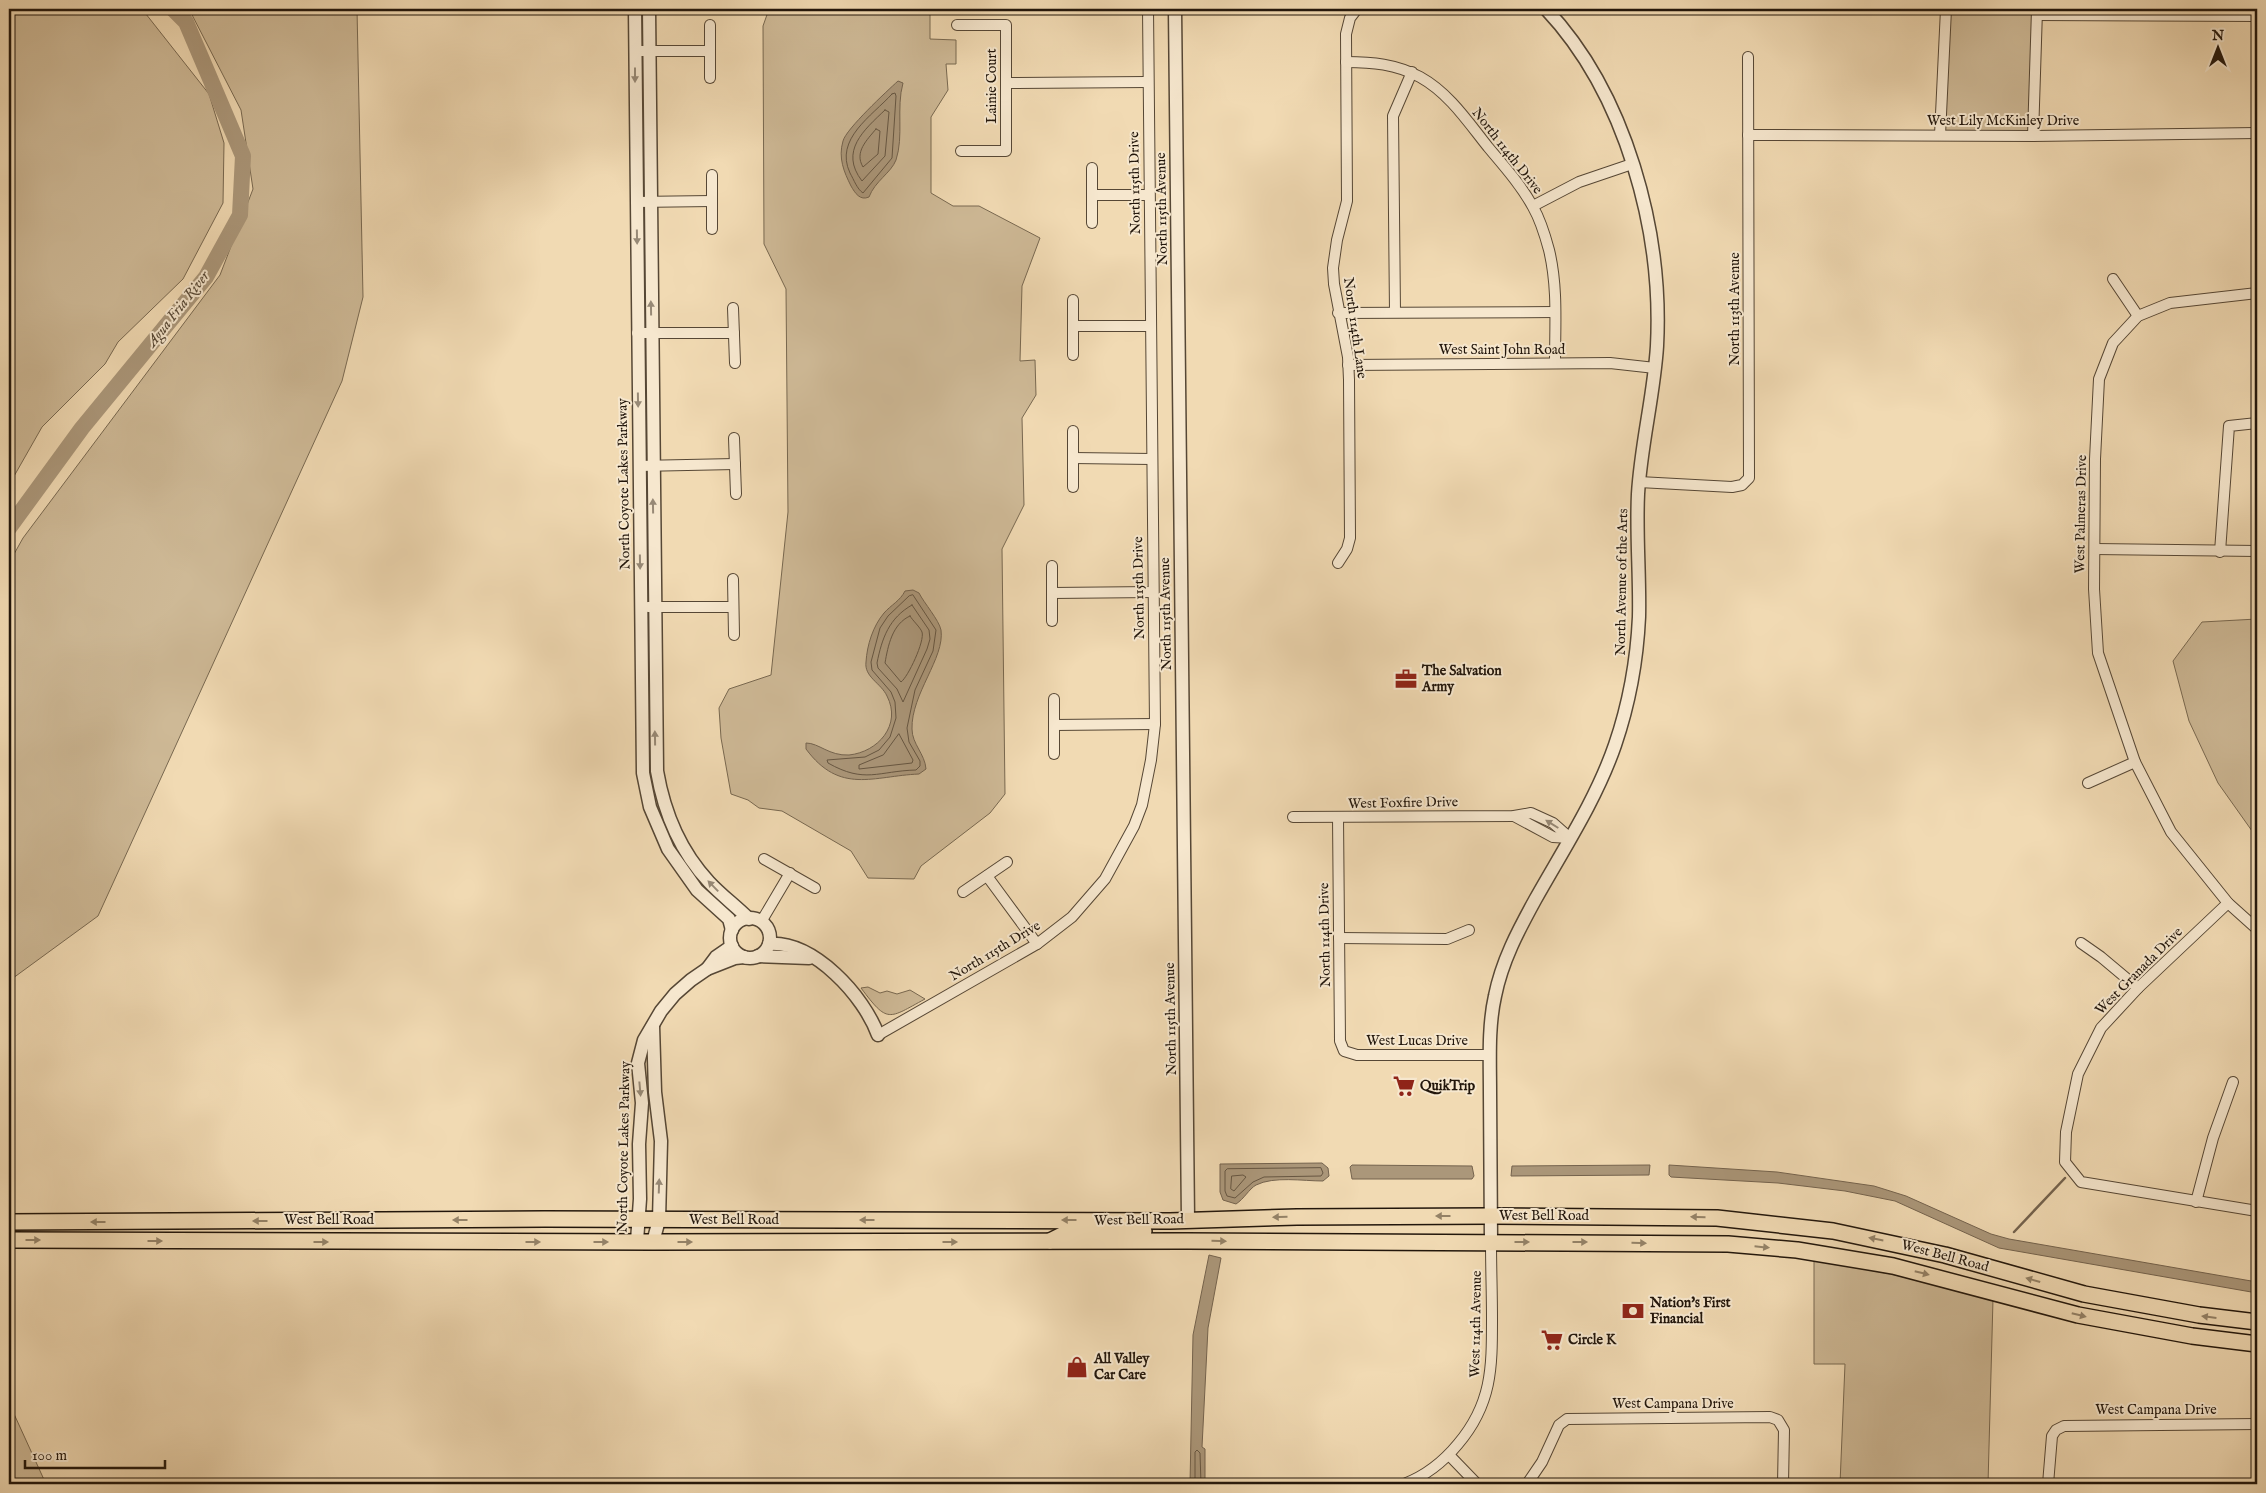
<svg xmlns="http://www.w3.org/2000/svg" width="2266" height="1493" font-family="'IM FELL English',serif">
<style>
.green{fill:#ceb996;stroke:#786850}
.water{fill:#ab977a;stroke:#74634e}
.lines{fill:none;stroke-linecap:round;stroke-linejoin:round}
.shore{stroke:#665642;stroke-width:1}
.stream{stroke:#74634e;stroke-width:2.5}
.river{stroke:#ab977a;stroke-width:16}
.minor-casing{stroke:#564735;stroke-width:12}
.tertiary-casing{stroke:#564735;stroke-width:15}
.primary-casing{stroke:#22160b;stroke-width:18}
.minor{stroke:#f6e7ce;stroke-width:10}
.tertiary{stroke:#f6e7ce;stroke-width:12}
.primary{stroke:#f1dab3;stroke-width:15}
.oneway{fill:#978976}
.oneway2{fill:#948267}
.labels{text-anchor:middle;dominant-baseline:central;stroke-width:4;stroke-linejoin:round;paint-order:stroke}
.street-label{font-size:14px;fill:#22160b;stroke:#f6e7ce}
.poi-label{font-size:14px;font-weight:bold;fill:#22160b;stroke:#f6e7ce;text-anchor:start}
.water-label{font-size:15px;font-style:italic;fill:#594a37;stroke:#f6e7ce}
</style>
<rect width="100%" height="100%" fill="#f1dab3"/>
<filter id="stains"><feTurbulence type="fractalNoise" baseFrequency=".004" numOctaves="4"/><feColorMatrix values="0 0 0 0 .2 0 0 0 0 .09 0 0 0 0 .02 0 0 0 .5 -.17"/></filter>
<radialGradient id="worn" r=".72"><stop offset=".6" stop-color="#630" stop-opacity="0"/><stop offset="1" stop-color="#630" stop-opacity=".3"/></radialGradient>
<g class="green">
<path d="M9,9H142L209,94L224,143L223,203L183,279L118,342L105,364L42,427L9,485Z"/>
<path d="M189,9H357L363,297L342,381L98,916L9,981V563L23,538L220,275L253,189L241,110Z"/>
<path d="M769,9H930V39L956,40V64H946L948,90L931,117V193L953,206H979L1040,238L1022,286L1020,361L1035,360L1036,395L1022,418L1024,505L1002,549L1005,794L990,813L921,866L914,879L868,878L851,851L782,811L759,808L748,800L731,794L721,738L719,708L729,689L771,675L788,512L786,289L764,244L763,26Z"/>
<path d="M1947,9H2037L2033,136L1940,135Z"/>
<path d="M2257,619V838L2218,783L2189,721L2173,661L2202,622Z"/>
<path d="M868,987L880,993L887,991L897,994L910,990L925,999C888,1019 888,1024 861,988Z"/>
<path d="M1814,1260L1891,1274L1993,1299L1988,1484H1840L1845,1364H1814Z"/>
<path d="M9,1403L46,1484H9Z"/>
</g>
<g class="water">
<path d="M898,81L903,83C896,108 904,136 896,160C891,173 875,181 869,197C860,201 855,193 851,186C844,172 838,158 843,141C846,129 887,91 898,81Z"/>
<path d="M913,590L919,593C924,603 939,620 941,630C945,658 911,694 912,729C912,744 925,754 926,769L919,774C873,776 840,795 806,749V743C819,743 829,756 849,755C878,752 902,725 887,696C881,683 864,677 866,662C867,645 873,626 884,613C891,605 900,601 905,591Z"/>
<path d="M1322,1163L1328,1168L1329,1176L1323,1181C1303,1181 1274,1176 1256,1185C1249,1189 1244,1199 1236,1204L1223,1200L1220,1192V1164Z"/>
<path d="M1352,1165L1472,1166L1474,1176L1472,1179H1352L1350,1167Z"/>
<path d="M1650,1165L1649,1175L1511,1176L1512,1166Z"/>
<path d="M1669,1165L1777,1172L1874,1186L1906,1196L1991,1234L2009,1239L2257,1282V1293L1999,1248L1895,1201L1845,1191L1778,1183L1671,1177L1669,1175Z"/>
<path d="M1209,1255L1221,1258L1208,1328L1202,1447L1205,1449V1484H1190L1193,1335Z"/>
</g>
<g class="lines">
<g class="shore">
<path d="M892,94L895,93L896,96L892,158L863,193C857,189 854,180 850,173C834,139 872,116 892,94Z"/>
<path d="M885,110L889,112L885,156L862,181C839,151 864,130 885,110Z"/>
<path d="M876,129L880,131L878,154L863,167C854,152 867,140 876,129Z"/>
<path d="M913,595L936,630L933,651L915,690L907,728L909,742L920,761V766L916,770C878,771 865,784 828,763L827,760L865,757L879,750L890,737L896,718L895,702L891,692L872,670L871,662L880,628L888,616L909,596Z"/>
<path d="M912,605L929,630L930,639L927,649L903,702L897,689L878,668L877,663C882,638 889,618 912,605Z"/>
<path d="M910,616C913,621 920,627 922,632C925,641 908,677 901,682L885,663C888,646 892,624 910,616Z"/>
<path d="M899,734L913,760L912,763L859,769V765L883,755Z"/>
<path d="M1321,1168L1323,1173L1321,1176L1264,1177L1253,1182L1235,1198L1227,1196L1225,1191V1171L1227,1169Z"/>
<path d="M1232,1176L1243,1175L1246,1177L1234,1191L1231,1189Z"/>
<path d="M1195,1484V1452L1197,1450L1200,1453L1201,1484"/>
</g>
<path class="stream" d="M2014,1232L2065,1178"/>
<path class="river" d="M9,528L82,428L206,277L240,215L243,156L186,22L173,9"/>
<g class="minor-casing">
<g id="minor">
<path d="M2037,15L2257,16"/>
<path d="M710,25V78"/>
<path d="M957,25H1006V151H961"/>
<path d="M635,51H710"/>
<path d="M1346,62C1372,62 1396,64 1420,77C1449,93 1468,122 1488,147C1504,166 1521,185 1533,207C1541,221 1545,235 1549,250C1558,287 1555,326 1555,363"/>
<path d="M1006,83L1147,82"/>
<path d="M1748,135L2033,136L2257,133"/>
<path d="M1940,135L1946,9"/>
<path d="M2033,136L2037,10"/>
<path d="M1092,168V223"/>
<path d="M712,175V229"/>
<path d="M1092,195H1148"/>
<path d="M636,202L712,201"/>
<path d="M1533,206L1579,182L1632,164"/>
<path d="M2113,279L2138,316"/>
<path d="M2257,293L2170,303L2138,316L2113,343L2099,379L2095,459L2094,589L2098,653L2135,762L2171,832L2228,903L2257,929"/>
<path d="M733,308L735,363"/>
<path d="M1395,312L1393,116L1412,72"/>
<path d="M1338,313L1555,312"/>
<path d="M1073,326H1151"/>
<path d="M637,333H734"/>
<path d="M1073,355V300"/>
<path d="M1348,365L1610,363L1655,368"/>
<path d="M734,438L736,494"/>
<path d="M1073,458L1152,459"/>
<path d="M639,466L735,464"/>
<path d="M1639,482L1732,487L1742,485L1749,478L1748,57"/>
<path d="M1073,487V431"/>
<path d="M2095,549L2257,551"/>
<path d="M2220,552L2229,426L2257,423"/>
<path d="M1338,563L1347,549L1350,538L1349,380L1348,357L1334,284L1333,268L1337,240L1347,201L1346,34L1350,18L1357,9"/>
<path d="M1052,566V621"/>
<path d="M733,579L734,635"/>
<path d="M1052,593L1153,592"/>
<path d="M648,607H733"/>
<path d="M1054,699V754"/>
<path d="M1054,725L1155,724"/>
<path d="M2088,783L2135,762"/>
<path d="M1514,816L1553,837L1570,838"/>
<path d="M1293,817L1514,816L1531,813L1553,823L1570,838"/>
<path d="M1338,817L1340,1041L1344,1051L1357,1055H1490"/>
<path d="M764,859L815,888"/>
<path d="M987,876L1037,944"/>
<path d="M963,892L1007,862"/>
<path d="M2228,903L2138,988L2101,1028L2078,1074L2066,1132L2065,1162L2081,1182L2257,1211"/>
<path d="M761,922L790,873"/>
<path d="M1339,938L1447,939L1469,930"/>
<path d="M2081,943L2101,957L2138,988"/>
<path d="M878,1035L1037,944L1072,917L1105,879L1134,826L1142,805L1151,760L1155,724L1148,9"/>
<path d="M2196,1202L2213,1138L2233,1082"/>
<path d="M1449,1455L1477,1484"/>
<path d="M1404,1484C1425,1476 1444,1461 1458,1444C1492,1404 1492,1368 1492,1319C1492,1293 1491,1268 1491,1242"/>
<path d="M1527,1484L1542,1462L1559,1425L1567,1419L1770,1417L1778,1420L1784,1430L1783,1484"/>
<path d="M2048,1484L2052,1436L2056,1430L2064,1426L2257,1424"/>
</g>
</g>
<g class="tertiary-casing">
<g id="tertiary">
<path d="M635,9L643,773L650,807L668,849L697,890L729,919L732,930"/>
<path d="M649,9L657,771C664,812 680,851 709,882C721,895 736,906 749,919"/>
<path d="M1175,9L1188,1219"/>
<circle cx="750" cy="938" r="20"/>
<path d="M769,944C814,941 864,996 878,1035"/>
<path d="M758,956L809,958"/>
<path d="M707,969L716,957L732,946"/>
<path d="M653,1026L655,1092L661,1141L659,1220L653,1242"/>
<path d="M637,1241L640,1199L639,1144L642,1103L638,1063L644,1040L661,1011L675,994L691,980L707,969L735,958L744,957"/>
<path d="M1491,1242C1491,1192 1490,1143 1490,1093C1490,1061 1488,1027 1495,996C1502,961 1518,931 1535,900C1563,850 1596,800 1615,745C1629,704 1637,660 1639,617C1640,576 1636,535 1638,494C1641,444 1654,395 1657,346C1663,231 1626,94 1546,9"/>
</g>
</g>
<g class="primary-casing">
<g id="primary">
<path d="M9,1222L545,1219L1170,1221L1297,1217L1491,1216L1717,1218L1833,1231L1945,1255L2084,1294L2199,1315L2257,1322"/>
<path d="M9,1240L653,1242L1187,1241L1728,1244L1797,1250L1893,1266L2078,1315L2192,1336L2257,1344"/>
<path d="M1050,1241L1068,1232L1144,1231"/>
</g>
</g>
<use href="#minor" class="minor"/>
<use href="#tertiary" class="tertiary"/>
<use href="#primary" class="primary"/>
</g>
<defs><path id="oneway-solid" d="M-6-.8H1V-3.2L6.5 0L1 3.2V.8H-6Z" transform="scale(1.25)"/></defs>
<g class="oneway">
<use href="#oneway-solid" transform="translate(635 75) rotate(90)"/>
<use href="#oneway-solid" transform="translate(637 237) rotate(89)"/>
<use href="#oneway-solid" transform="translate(651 308) rotate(-91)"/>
<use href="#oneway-solid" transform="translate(638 400) rotate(89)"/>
<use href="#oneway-solid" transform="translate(653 506) rotate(-91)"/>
<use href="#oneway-solid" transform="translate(640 562) rotate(89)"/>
<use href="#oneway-solid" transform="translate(655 738) rotate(-91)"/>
<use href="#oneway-solid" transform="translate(1552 824) rotate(-148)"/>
<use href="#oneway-solid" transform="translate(713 886) rotate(-134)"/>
<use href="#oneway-solid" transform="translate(640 1089) rotate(85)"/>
<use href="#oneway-solid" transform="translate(659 1186) rotate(-88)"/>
</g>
<g class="oneway2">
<use href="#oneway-solid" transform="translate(1443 1216) rotate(180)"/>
<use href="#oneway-solid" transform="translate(1280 1217) rotate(179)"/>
<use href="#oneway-solid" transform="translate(1698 1217) rotate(-179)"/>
<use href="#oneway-solid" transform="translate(460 1220) rotate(180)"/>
<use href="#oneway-solid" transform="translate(867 1220) rotate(-180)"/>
<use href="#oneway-solid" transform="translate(1069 1220) rotate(-180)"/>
<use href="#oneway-solid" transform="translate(260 1221) rotate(180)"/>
<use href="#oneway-solid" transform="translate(98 1222) rotate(180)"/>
<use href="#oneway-solid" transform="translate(1876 1239) rotate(-169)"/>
<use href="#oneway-solid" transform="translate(33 1240)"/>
<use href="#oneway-solid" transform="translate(155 1241)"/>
<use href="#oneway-solid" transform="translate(1219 1241) rotate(1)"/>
<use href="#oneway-solid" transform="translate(321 1242)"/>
<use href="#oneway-solid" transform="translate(533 1242)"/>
<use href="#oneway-solid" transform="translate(601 1242)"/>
<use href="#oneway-solid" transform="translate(685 1242)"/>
<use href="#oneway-solid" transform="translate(950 1242)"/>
<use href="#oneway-solid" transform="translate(1522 1242)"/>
<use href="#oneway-solid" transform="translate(1580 1242)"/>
<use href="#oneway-solid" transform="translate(1639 1243) rotate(1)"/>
<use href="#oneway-solid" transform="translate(1762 1247) rotate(6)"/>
<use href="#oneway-solid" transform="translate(1922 1273) rotate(14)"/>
<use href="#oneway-solid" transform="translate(2033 1280) rotate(-164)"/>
<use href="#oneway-solid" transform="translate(2079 1315) rotate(14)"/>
<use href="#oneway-solid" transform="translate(2209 1317) rotate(-173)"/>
</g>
<defs>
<g id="office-bare" transform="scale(1.725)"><path d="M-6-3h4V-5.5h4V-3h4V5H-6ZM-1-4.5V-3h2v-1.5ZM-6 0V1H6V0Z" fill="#8f2418" stroke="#f6e7ce" stroke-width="2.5" paint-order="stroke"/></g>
<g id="supermarket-bare" transform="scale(1.725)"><path d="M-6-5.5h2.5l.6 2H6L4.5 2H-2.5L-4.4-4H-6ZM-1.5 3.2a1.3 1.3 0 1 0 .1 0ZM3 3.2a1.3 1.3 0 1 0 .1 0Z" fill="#8f2418" stroke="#f6e7ce" stroke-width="2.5" paint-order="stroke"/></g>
<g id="bank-bare" transform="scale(1.725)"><path d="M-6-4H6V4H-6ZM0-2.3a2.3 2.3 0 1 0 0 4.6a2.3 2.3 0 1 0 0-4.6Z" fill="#8f2418" stroke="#f6e7ce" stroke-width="2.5" paint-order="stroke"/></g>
<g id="shop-bare" transform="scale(1.725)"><path d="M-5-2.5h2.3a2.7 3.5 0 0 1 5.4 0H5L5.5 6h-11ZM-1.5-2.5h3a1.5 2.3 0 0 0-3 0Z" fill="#8f2418" stroke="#f6e7ce" stroke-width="2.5" paint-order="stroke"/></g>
</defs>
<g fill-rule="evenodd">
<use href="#office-bare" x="1406" y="679"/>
<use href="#supermarket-bare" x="1404" y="1086"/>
<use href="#bank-bare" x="1633" y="1311"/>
<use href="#supermarket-bare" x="1552" y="1340"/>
<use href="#shop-bare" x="1077" y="1367"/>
</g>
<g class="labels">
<g class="street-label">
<text transform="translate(992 86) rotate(-90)">Lainie Court</text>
<text x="2003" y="121">West Lily McKinley Drive</text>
<text transform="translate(1507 151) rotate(52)">North 114th Drive</text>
<text transform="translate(1135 183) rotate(-91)">North 115th Drive</text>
<text transform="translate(1162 209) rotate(-91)">North 115th Avenue</text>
<text transform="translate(1735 309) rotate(-90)">North 113th Avenue</text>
<text transform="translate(1355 328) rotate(82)">North 114th Lane</text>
<text x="1502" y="350">West Saint John Road</text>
<text transform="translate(624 484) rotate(-91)">North Coyote Lakes Parkway</text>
<text transform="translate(2081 514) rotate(-89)">West Palmeras Drive</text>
<text transform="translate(1622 582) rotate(-89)">North Avenue of the Arts</text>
<text transform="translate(1139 588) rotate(-91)">North 115th Drive</text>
<text transform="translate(1166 614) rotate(-91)">North 115th Avenue</text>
<text transform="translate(1403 803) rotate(-1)">West Foxfire Drive</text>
<text transform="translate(1325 935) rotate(-91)">North 114th Drive</text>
<text transform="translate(995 951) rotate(-31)">North 115th Drive</text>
<text transform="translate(2139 971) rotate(-45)">West Granada Drive</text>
<text transform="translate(1171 1019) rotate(-91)">North 115th Avenue</text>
<text x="1417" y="1041">West Lucas Drive</text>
<text transform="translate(624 1147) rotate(-89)">North Coyote Lakes Parkway</text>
<text x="1544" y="1216">West Bell Road</text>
<text x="329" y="1220">West Bell Road</text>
<text x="734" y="1220">West Bell Road</text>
<text transform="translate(1139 1220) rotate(-1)">West Bell Road</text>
<text transform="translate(1945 1256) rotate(15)">West Bell Road</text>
<text transform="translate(1476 1324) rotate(-89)">West 114th Avenue</text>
<text x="1673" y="1404">West Campana Drive</text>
<text x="2156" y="1410">West Campana Drive</text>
</g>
<g class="poi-label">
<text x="1422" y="671">The Salvation<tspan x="1422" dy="16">Army</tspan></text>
<text x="1420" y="1086">QuikTrip</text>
<text x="1650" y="1303">Nation's First<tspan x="1650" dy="16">Financial</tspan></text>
<text x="1568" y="1340">Circle K</text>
<text x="1094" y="1359">All Valley<tspan x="1094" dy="16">Car Care</tspan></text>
</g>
<g class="water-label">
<text transform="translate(178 309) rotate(-52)">Agua Fria River</text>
</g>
</g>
<rect width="2266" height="1493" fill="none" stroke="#f1dab3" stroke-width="30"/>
<rect x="10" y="10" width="2246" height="1473" fill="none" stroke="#22160b" stroke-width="2.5"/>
<rect x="15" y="15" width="2236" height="1463" fill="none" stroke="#22160b"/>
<g transform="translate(2218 48)" stroke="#f6e7ce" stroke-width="4" paint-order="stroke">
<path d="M0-4L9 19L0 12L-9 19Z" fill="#22160b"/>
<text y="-8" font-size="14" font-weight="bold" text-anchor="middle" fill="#22160b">N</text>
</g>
<path d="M25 1460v8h140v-8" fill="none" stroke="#22160b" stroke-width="2.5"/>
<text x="32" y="1460" font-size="15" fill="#22160b" stroke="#f6e7ce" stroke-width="4" paint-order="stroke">100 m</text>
<rect width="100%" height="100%" filter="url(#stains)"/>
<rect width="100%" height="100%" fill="url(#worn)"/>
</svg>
